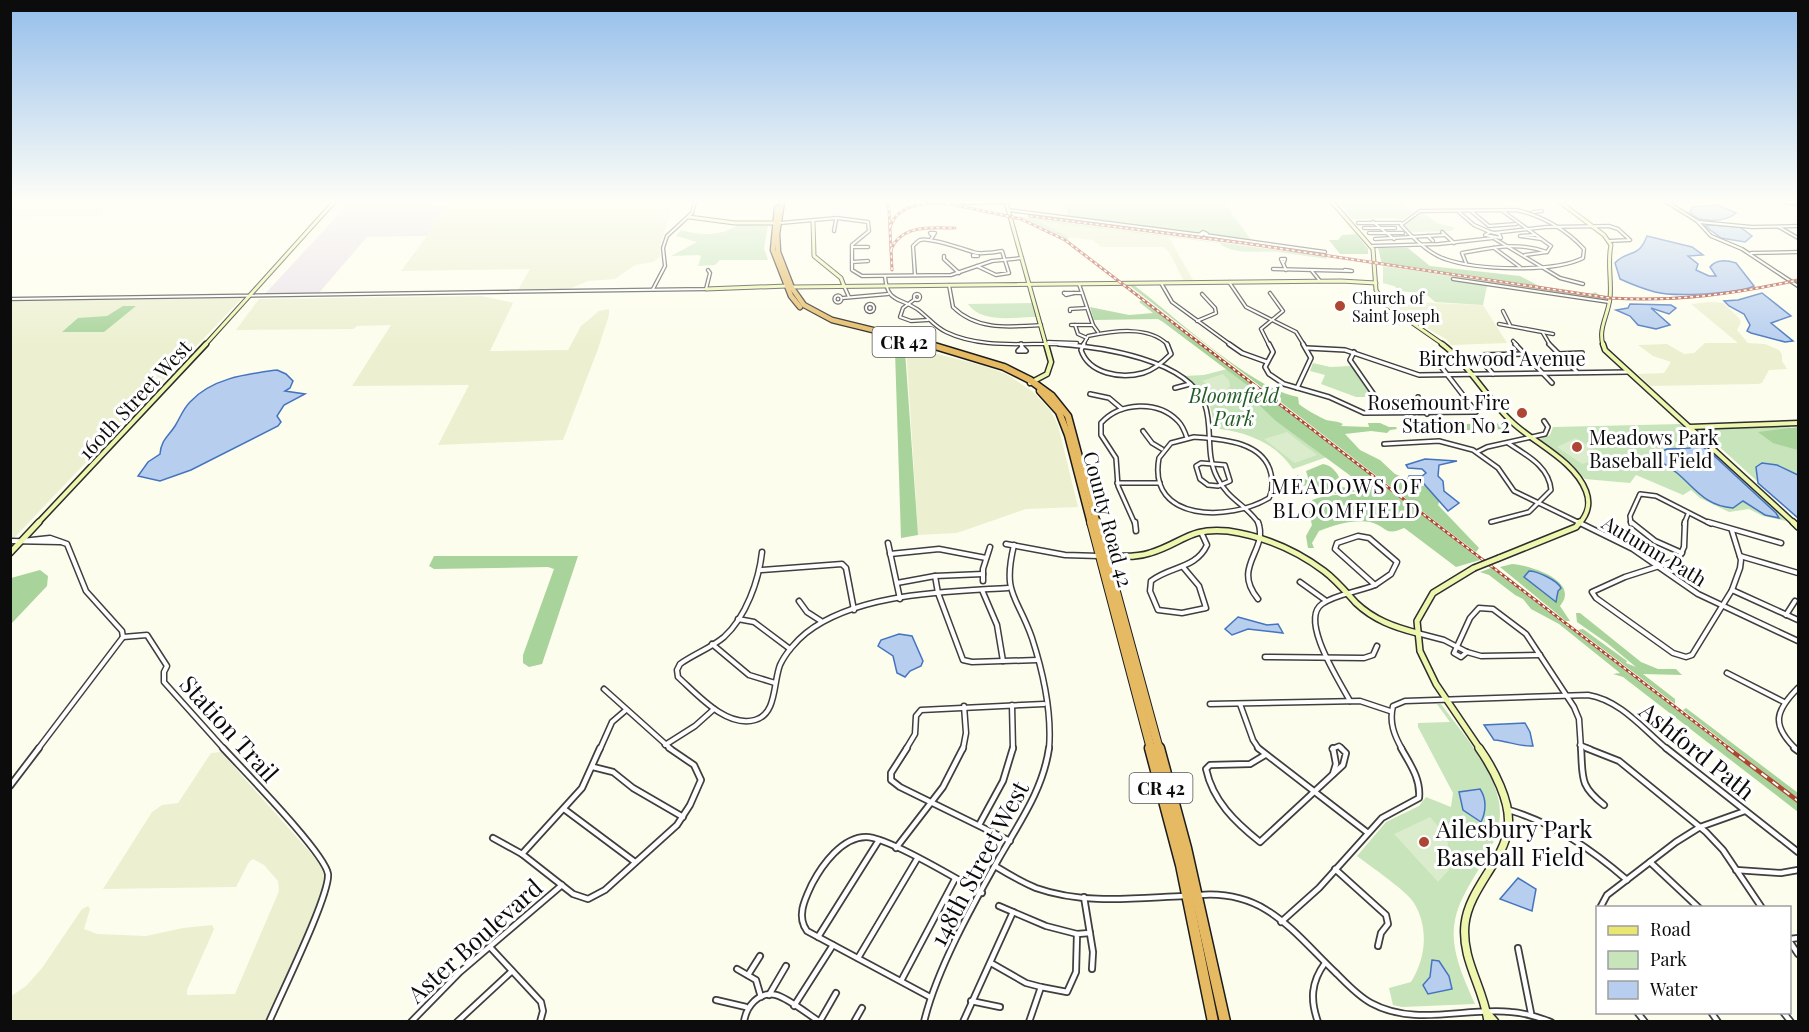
<svg xmlns="http://www.w3.org/2000/svg" width="1809" height="1032" font-family="'Playfair Display',serif">
<style>
.industrial{fill:#eae1e9}
.farmland{fill:#ecf0d0}
.green{fill:#c7e4ba}
.forest{fill:#a8d39b}
.pitch{fill:#daeccb}
.water{fill:#b7ceef;stroke:#4574bf;stroke-width:1.5}
.lines{fill:none;stroke-linecap:round;stroke-linejoin:round}
.street-far3-casing{stroke:#3f3f3f;stroke-width:4.5}
.street-far2-casing{stroke:#3f3f3f;stroke-width:6}
.street-far1-casing{stroke:#3f3f3f;stroke-width:7}
.street-casing{stroke:#3f3f3f;stroke-width:8}
.secondary-far3-casing{stroke:#2e2e2e;stroke-width:5}
.secondary-far2-casing{stroke:#2e2e2e;stroke-width:7}
.secondary-far1-casing{stroke:#2e2e2e;stroke-width:8}
.secondary-casing{stroke:#2e2e2e;stroke-width:10}
.primary-casing{stroke:#1d1d1d;stroke-width:6}
.highway-far3-casing{stroke:#1d1d1d;stroke-width:7}
.highway-far2-casing{stroke:#1d1d1d;stroke-width:9}
.highway-far1-casing{stroke:#1d1d1d;stroke-width:10}
.highway-casing{stroke:#1d1d1d;stroke-width:13}
.street-far3{stroke:#fff;stroke-width:2}
.street-far2{stroke:#fff;stroke-width:3}
.street-far1{stroke:#fff;stroke-width:4}
.street{stroke:#fff;stroke-width:4.5}
.secondary-far3{stroke:#eff7ae;stroke-width:3}
.secondary-far2{stroke:#eff7ae;stroke-width:4}
.secondary-far1{stroke:#eff7ae;stroke-width:5}
.secondary{stroke:#eff7ae;stroke-width:7}
.primary{stroke:#eae770;stroke-width:4}
.highway-far3{stroke:#e5ba63;stroke-width:4.5}
.highway-far2{stroke:#e5ba63;stroke-width:6}
.highway-far1{stroke:#e5ba63;stroke-width:8}
.highway{stroke:#e5ba63;stroke-width:10}
.rail-far1-casing{stroke:#ad4733;stroke-width:3}
.rail-casing{stroke:#ad4733;stroke-width:4.5}
.rail-far1{stroke:#fff;stroke-width:1.5;stroke-dasharray:3;stroke-linecap:butt}
.rail{stroke:#fff;stroke-width:2;stroke-dasharray:7;stroke-linecap:butt}
.secondary-bridge-casing{stroke:#2e2e2e;stroke-width:8;stroke-linecap:butt}
.secondary-bridge{stroke:#eff7ae;stroke-width:5}
.poi-dot{fill:#ad4733;stroke:#fff;stroke-width:2}
.labels{text-anchor:middle;dominant-baseline:central;stroke-width:6;stroke-linejoin:round;paint-order:stroke}
.far-poi-label{font-size:16px;fill:#0c0c0c;stroke:#fff;text-anchor:start}
.shield{fill:#fff;stroke:#555;stroke-width:1.5}
.shield-label{font-size:18px;font-weight:bold;fill:#0c0c0c}
.street-label{font-size:20px;fill:#0c0c0c;stroke:#fff}
.park-label{font-size:20px;font-style:italic;fill:#235d24;stroke:#fff}
.poi-label{font-size:20px;fill:#0c0c0c;stroke:#fff;text-anchor:end}
.neighbourhood-label{font-size:21px;letter-spacing:1.5px;fill:#0c0c0c;stroke:#fff}
.near-street-label{font-size:24px;fill:#0c0c0c;stroke:#fff}
.near-poi-label{font-size:24px;fill:#0c0c0c;stroke:#fff;text-anchor:start}
</style>
<rect width="100%" height="100%" fill="#fdfded"/>
<path class="industrial" d="M350,202H430L428,206H450L427,236L367,237L318,294L264,295Z"/>
<g class="farmland">
<path d="M11,202H118L99,216L11,217Z"/>
<path d="M452,202H674L660,245V257L653,262L635,265L615,279L588,281L569,289L518,290L530,269L401,271Z"/>
<path d="M1043,221L1168,236L1193,280L1184,281L1169,252L1164,247H1101L1093,240L1068,237L1038,222Z"/>
<path d="M482,296L513,303L490,351L568,350L581,326L599,311L609,309V315L598,349L563,440L438,445L469,385L352,386L391,325L357,326L353,329L236,330L259,299Z"/>
<path d="M242,298L14,538H11L10,301Z"/>
<path d="M1387,301L1483,305L1507,343L1451,345L1446,339L1409,318Z"/>
<path d="M1710,302L1723,303L1739,318L1741,322L1737,330L1748,343L1765,344L1779,350L1782,355V361L1787,369L1769,370L1762,383L1758,384L1650,386L1638,374L1664,373L1671,362L1653,356L1638,345L1667,344L1684,354L1694,353L1705,343H1738L1691,304Z"/>
<path d="M906,346L984,366L1006,374L1032,391L1050,410L1058,425L1078,507L1026,509L957,533L918,535Z"/>
<path d="M221,752L324,868V889L266,1021H11L10,997L26,986L42,968L82,909L88,906L90,909L84,929L97,934L146,936L183,928L212,925L214,929L212,934L187,990V995L235,994L279,891L278,881L264,865L253,859L249,862L236,887L103,889L152,812L162,805L178,803L211,753Z"/>
</g>
<g class="green">
<path d="M1063,202H1206L1225,204L1252,241L1069,217Z"/>
<path d="M1339,202H1398L1413,212L1402,220L1394,218L1352,219Z"/>
<path d="M1422,212L1437,223L1455,228L1451,231L1412,232L1404,226L1415,215Z"/>
<path d="M1021,217L1325,256L1327,259C1311,257 1295,254 1279,252C1260,250 1234,256 1219,243L1038,221L1070,238L1065,239Z"/>
<path d="M739,225L768,226L764,248L768,260H720L715,265L698,266L701,257L699,255L671,256L697,242L676,236L681,230C703,236 719,236 739,225Z"/>
<path d="M1383,266L1604,298L1605,300L1453,280L1487,286L1483,305L1435,302L1426,294L1401,291L1394,286L1383,283Z"/>
<path d="M1032,303L1036,317C1015,317 982,324 968,304Z"/>
<path d="M1313,363L1330,367L1351,366L1372,397H1356L1321,384L1325,375L1310,371Z"/>
<path d="M1227,369L1265,398L1256,402L1327,457L1293,469C1274,441 1245,432 1214,428C1212,404 1205,389 1184,376L1204,375Z"/>
<path d="M1682,424L1786,521L1763,516L1749,509L1729,512L1700,498L1691,490L1683,495L1636,475L1630,483L1585,479L1569,463L1538,440L1550,435L1553,427Z"/>
<path d="M1788,426L1798,432V500L1780,502L1701,430Z"/>
<path d="M1437,704H1441C1462,733 1492,765 1499,802C1507,846 1463,879 1455,920C1449,948 1464,979 1475,1004L1402,1007L1393,1005L1389,988L1411,982C1426,958 1429,928 1414,903C1407,891 1370,866 1357,856L1386,822L1419,806L1426,797L1451,807L1453,793L1418,727V723L1450,722Z"/>
</g>
<g class="forest">
<path d="M1356,234L1368,249V254H1340L1329,240H1338L1342,235Z"/>
<path d="M1378,248H1408L1430,266L1520,276L1541,287L1576,293L1591,294L1595,292L1602,297L1382,264Z"/>
<path d="M1130,286H1135C1175,317 1252,389 1298,397L1299,404C1306,410 1316,415 1324,419C1330,422 1336,420 1343,424L1341,426L1369,427L1368,423H1380L1389,427H1396L1397,429L1390,430L1387,433L1371,431L1345,434L1360,450L1380,460L1395,474L1427,487L1440,499L1438,505L1479,548L1476,552L1443,527Z"/>
<path d="M1142,300L1438,527L1480,560L1456,567L1407,530L1404,528C1384,537 1387,526 1370,522C1353,519 1334,525 1319,531L1312,543L1314,548H1308L1306,536L1312,525L1309,514L1312,500C1329,493 1351,495 1368,493L1370,490L1365,486L1364,490L1360,492L1340,491L1336,494L1322,487L1297,485V475L1309,481L1306,471L1323,464C1331,465 1337,472 1340,479L1330,481L1331,484L1354,490L1363,485L1276,421L1257,403L1251,388L1163,322L1158,319L1094,320L1090,307L1129,315L1153,313L1139,302Z"/>
<path d="M123,306H136L104,332H62L78,318L107,316Z"/>
<path d="M895,351H905L918,535L901,538Z"/>
<path d="M1483,423L1506,424L1511,429L1413,432L1404,428Z"/>
<path d="M1798,427V450L1773,443L1758,432Z"/>
<path d="M434,556H578L542,664L529,667L523,663V655L554,569L548,567L434,569L429,566Z"/>
<path d="M1512,564C1530,565 1581,581 1560,606L1570,621H1566L1500,567Z"/>
<path d="M1491,568L1798,803V812L1623,677L1613,674L1620,673L1559,624L1531,609L1523,599L1515,595L1489,575L1480,572Z"/>
<path d="M40,570L48,576L47,586L11,624V578Z"/>
<path d="M1576,613H1580L1641,662L1658,669H1676L1682,675L1643,674L1675,699V704L1578,630L1583,629L1627,661L1626,663L1636,667L1607,643L1577,622Z"/>
<path d="M1686,708L1798,793V799L1683,710Z"/>
</g>
<g class="pitch">
<path d="M1223,374L1229,380L1230,386L1224,395L1243,393L1247,398L1226,400L1202,381Z"/>
<path d="M1287,432L1317,455L1295,463L1264,439Z"/>
<path d="M1576,438L1599,452L1587,454L1595,460L1582,464L1557,447Z"/>
<path d="M1430,817C1448,836 1451,844 1449,870L1438,882L1394,834Z"/>
</g>
<g class="water">
<path d="M1717,205L1736,213C1726,222 1698,224 1690,212L1692,207Z"/>
<path d="M1711,225L1740,227L1752,236L1745,242L1721,238L1705,226Z"/>
<path d="M1647,236L1692,247L1703,255L1688,256L1698,264L1696,270L1709,276H1716L1710,267C1716,259 1727,260 1736,263L1754,286C1737,294 1674,297 1655,292C1644,289 1631,284 1620,279L1615,263C1627,249 1638,260 1647,236Z"/>
<path d="M1762,293L1791,316L1771,323L1793,341L1785,342L1751,333L1747,331L1750,325L1744,314L1729,306L1724,301L1738,300Z"/>
<path d="M1630,304L1671,305L1676,308L1669,314L1651,308L1670,325L1656,329L1638,325L1630,316L1616,310L1628,308Z"/>
<path d="M277,370L286,374L293,381L290,388L285,391L305,394L284,405L277,416L281,422L278,426L191,470L160,481L138,476L148,462L160,454C161,440 168,437 175,426C180,418 183,409 190,402C212,378 247,374 277,370Z"/>
<path d="M1690,444L1700,445L1710,452L1776,513L1779,518L1765,515L1743,501L1733,508C1705,506 1695,488 1677,473C1669,467 1660,462 1654,455L1667,449L1690,448Z"/>
<path d="M1425,459L1457,461L1439,465L1438,476L1443,481L1444,491L1459,503L1448,511L1424,484L1408,479L1409,476H1422L1426,473L1422,469L1408,468L1406,465Z"/>
<path d="M1762,463L1777,465L1798,475V518L1758,483L1756,467Z"/>
<path d="M1529,571C1537,571 1557,580 1561,588L1558,591L1556,602L1524,577Z"/>
<path d="M1238,617L1267,625L1278,624L1283,633L1248,629L1232,635L1225,629Z"/>
<path d="M899,634L912,636L923,661L921,666L910,671L905,677L897,673L893,656L878,646L881,640Z"/>
<path d="M1525,723L1530,732L1533,746C1520,747 1508,741 1494,740L1484,725Z"/>
<path d="M1480,789C1487,799 1486,812 1481,822L1463,810L1459,792Z"/>
<path d="M1518,878L1536,889L1532,911L1500,899Z"/>
<path d="M1432,960L1439,961L1449,976L1452,989L1428,994L1423,985L1430,977Z"/>
</g>
<g class="lines">
<g class="street-far3-casing">
<g id="street-far3">
<path d="M1667,202L1697,221L1711,236L1742,249L1798,286"/>
<path d="M962,203L1006,202"/>
<path d="M1008,210L1202,235"/>
<path d="M1516,210C1541,215 1567,230 1584,249L1583,258C1554,273 1476,270 1445,259C1429,254 1412,237 1401,225L1420,211Z"/>
<path d="M1459,212L1474,225L1490,232"/>
<path d="M1472,212L1489,226L1516,224"/>
<path d="M1504,212L1551,246L1547,252L1525,255"/>
<path d="M1533,212L1542,211"/>
<path d="M1373,222L1394,239"/>
<path d="M1699,222L1752,227L1798,226"/>
<path d="M780,223L837,218L868,222L869,231L852,245V270L862,276L951,275L992,261L1022,258"/>
<path d="M1358,223H1401"/>
<path d="M1779,227L1798,238"/>
<path d="M1364,228H1395"/>
<path d="M834,231L836,220"/>
<path d="M1203,232L1207,234H1200Z"/>
<path d="M1442,232L1454,243"/>
<path d="M1490,232L1499,234L1501,238L1485,235Z"/>
<path d="M930,233H935L933,236Z"/>
<path d="M1369,233H1403"/>
<path d="M1494,233L1546,227L1609,226L1618,229L1630,240L1609,241"/>
<path d="M1205,235L1325,252"/>
<path d="M1535,235L1520,236L1541,239"/>
<path d="M1428,236L1433,241"/>
<path d="M931,239L933,236"/>
<path d="M1375,239L1445,235"/>
<path d="M1495,239L1560,278L1583,284"/>
<path d="M1372,246L1439,244L1493,238"/>
<path d="M852,247H868"/>
<path d="M1494,248L1520,267"/>
<path d="M1751,253L1798,252"/>
<path d="M973,255L978,256H973Z"/>
<path d="M944,256V259L959,273"/>
<path d="M852,262L868,261"/>
<path d="M1284,262L1285,259H1281L1286,270"/>
<path d="M1466,263L1462,253C1491,248 1518,241 1547,252"/>
<path d="M1273,269L1352,271L1345,270"/>
<path d="M1312,271L1320,281"/>
<path d="M915,275L913,246C915,244 918,241 920,240C929,237 963,249 973,252C980,255 994,252 1002,251L1009,273L996,275L977,266"/>
<path d="M885,276C887,303 899,297 917,309C928,317 935,327 946,332C985,351 1034,341 1076,345"/>
<path d="M1453,279L1609,302"/>
<path d="M1229,282L1246,307L1296,332L1304,345"/>
<path d="M1161,283L1172,302L1231,345"/>
<path d="M1079,284L1093,325L1098,332"/>
<path d="M949,285L953,307C977,331 1010,327 1041,325"/>
<path d="M844,286L849,297"/>
<path d="M653,289L665,266L663,248L667,236L692,213L695,202"/>
<path d="M1064,293H1082"/>
<path d="M1064,293L1066,295L1074,293"/>
<circle cx="917" cy="297" r="3"/>
<circle cx="838" cy="299" r="3.5"/>
<path d="M843,298L888,294"/>
<path d="M10,299L706,289L710,273L708,270"/>
<path d="M915,299L903,308L900,317L911,321L928,320"/>
<circle cx="870" cy="308" r="4"/>
<path d="M1070,311V309L1086,308"/>
<path d="M1503,311L1510,325"/>
<path d="M1197,321L1216,313L1215,308L1202,294"/>
<path d="M1499,324L1553,334"/>
<path d="M1071,325H1093"/>
<path d="M1075,325L1078,334L1087,338"/>
<path d="M1543,333L1550,345"/>
<path d="M1513,341L1517,345"/>
<path d="M1048,342L1077,343"/>
<path d="M1083,345L1088,336C1113,331 1149,325 1168,345"/>
<path d="M1269,345L1261,329L1283,311L1270,293"/>
</g>
</g>
<g class="street-far2-casing">
<g id="street-far2">
<path d="M1021,344L1022,347"/>
<path d="M1059,344C1100,347 1189,359 1205,405C1213,428 1205,454 1217,477C1227,499 1248,506 1259,524"/>
<path d="M1084,344L1081,350C1089,374 1121,379 1143,373C1154,370 1163,362 1171,354L1167,344"/>
<path d="M1229,344L1242,353L1267,362"/>
<path d="M1269,344L1273,352L1265,367L1269,374L1284,384L1329,397L1364,413L1476,412L1439,364L1433,361"/>
<path d="M1515,344L1552,383"/>
<path d="M1549,344L1577,372"/>
<path d="M1022,347L1026,351H1018Z"/>
<path d="M1307,348L1345,350L1419,375L1629,372"/>
<path d="M1354,352L1350,360L1386,412"/>
<path d="M1559,354L1582,353"/>
<path d="M1493,374L1480,359V355L1525,354"/>
<path d="M1175,388L1190,384"/>
<path d="M1297,388L1311,358L1303,344"/>
<path d="M1090,394L1109,398L1122,409"/>
<path d="M1418,397L1417,401L1427,414"/>
<path d="M1143,431L1152,443L1162,449"/>
<path d="M1194,437C1221,439 1264,441 1271,474C1273,483 1273,490 1269,498C1231,521 1147,523 1159,458L1171,443Z"/>
<path d="M1384,444L1439,441L1473,450L1498,468L1514,491L1582,524"/>
<path d="M1477,452L1487,447L1545,434L1548,427L1544,421"/>
<path d="M1201,463L1225,465L1230,481L1218,486L1208,485L1200,479L1196,466Z"/>
<path d="M1117,483H1160"/>
<path d="M1491,522L1529,512L1551,490C1549,466 1526,455 1508,443"/>
<path d="M1135,524L1118,486L1116,458L1101,435V423C1120,402 1158,400 1178,421C1183,426 1185,432 1187,438"/>
<path d="M1631,524L1630,516L1640,494L1656,496L1711,524"/>
<path d="M1684,524L1688,514"/>
</g>
</g>
<g class="street-far1-casing">
<g id="street-far1">
<path d="M1135,522L1136,531"/>
<path d="M1578,522L1633,549L1698,594L1798,641"/>
<path d="M1631,522L1655,541L1682,553"/>
<path d="M1685,522L1684,547L1678,560L1625,577L1592,592L1596,598L1673,653L1686,657L1692,655L1732,590L1740,568L1741,560L1732,531"/>
<path d="M1708,522L1781,543"/>
<path d="M1358,536L1369,538L1397,562L1391,574L1375,585L1335,549L1337,543Z"/>
<path d="M10,541L60,542"/>
<path d="M22,541L50,538L67,544L86,591L122,631L123,637"/>
<path d="M888,543L900,599"/>
<path d="M1006,544L1065,555L1099,556"/>
<path d="M1014,545C1002,595 1017,595 1032,638C1043,672 1052,713 1049,749"/>
<path d="M762,552C759,580 746,617 724,637C711,648 694,654 680,664L677,670L678,677C697,694 726,728 755,720C777,714 773,683 780,665C785,654 796,641 806,633C857,593 945,592 1008,588"/>
<path d="M890,554L939,549L986,558"/>
<path d="M1740,556L1798,573"/>
<path d="M1183,567L1199,586L1206,608L1182,613L1158,610L1150,591L1151,581C1170,566 1196,569 1207,545L1201,532"/>
<path d="M761,570L842,564L846,568L854,610"/>
<path d="M935,576L938,593L963,660L972,662L1037,660"/>
<path d="M983,581V569L990,547"/>
<path d="M1300,582L1325,600"/>
<path d="M897,583L935,576L983,574"/>
<path d="M982,590L997,625L1003,661"/>
<path d="M1732,590L1798,620"/>
<path d="M1258,599C1231,566 1269,551 1258,522"/>
<path d="M799,601L807,612L821,621"/>
<path d="M1786,615L1795,601"/>
<path d="M738,619L754,622L790,649"/>
<path d="M1417,633L1444,640L1467,652L1481,656L1540,655"/>
<path d="M123,637L147,635L167,666L164,672V682L224,749"/>
<path d="M712,644L749,675L775,683"/>
<path d="M1467,652L1461,657L1454,653L1470,618L1479,608L1493,609L1526,634L1574,707L1579,719L1581,749"/>
<path d="M1265,657L1364,658L1373,655L1377,646"/>
<path d="M1727,673L1784,702"/>
<path d="M604,689L671,749"/>
<path d="M1350,701C1340,682 1299,620 1322,604C1336,594 1358,592 1375,585"/>
<path d="M1210,704L1360,701L1390,711"/>
<path d="M1240,704L1253,740L1259,749"/>
<path d="M1012,705L1013,749"/>
<path d="M665,745L695,726L714,709"/>
<path d="M1580,745L1590,749"/>
<path d="M38,749L123,637"/>
<path d="M600,749L612,722L626,710"/>
<path d="M906,749L915,734L916,716L921,710L1044,704"/>
<path d="M963,749L966,733L964,706"/>
<path d="M1332,749L1339,746L1342,749"/>
<path d="M1402,749C1394,735 1389,722 1393,706L1405,701L1588,695C1620,700 1643,729 1667,749"/>
<path d="M1796,749C1771,725 1775,711 1798,688"/>
</g>
</g>
<g class="street-casing">
<g id="street">
<path d="M223,748C242,769 325,853 328,874C330,895 280,996 269,1022"/>
<path d="M907,748L891,773V780L900,787L1010,841"/>
<path d="M1258,748L1368,833"/>
<path d="M1581,748C1583,778 1579,785 1604,805"/>
<path d="M1586,748L1619,761L1706,832L1723,850L1762,908"/>
<path d="M1666,748L1798,852"/>
<path d="M1794,748L1798,751"/>
<path d="M1265,755L1250,764L1210,765L1206,769C1213,801 1235,822 1260,842L1343,765L1346,753L1341,748"/>
<path d="M593,767L613,772L633,788L683,817"/>
<path d="M1333,774L1336,764L1333,748"/>
<path d="M10,786L39,748"/>
<path d="M564,809L635,862"/>
<path d="M1509,810C1555,824 1591,849 1627,880"/>
<path d="M979,825L1003,781L1013,748"/>
<path d="M493,838L522,854L573,894L588,899L605,890L677,825L690,805L701,780L694,765L669,748"/>
<path d="M896,848L943,787L963,748"/>
<path d="M522,854L582,788L600,748"/>
<path d="M1650,862L1699,908"/>
<path d="M995,866C1008,874 1022,882 1036,888C1084,905 1136,898 1185,896"/>
<path d="M1335,869L1386,915L1388,924L1381,933L1378,946"/>
<path d="M1736,870L1781,873L1798,870"/>
<path d="M1200,895C1266,890 1293,932 1337,974C1347,984 1358,996 1371,1003C1415,1027 1465,1007 1511,1012C1526,1013 1538,1017 1551,1022"/>
<path d="M1084,897L1093,952L1092,969"/>
<path d="M999,906L1046,926L1077,934"/>
<path d="M1600,908L1607,895L1676,842L1700,827L1745,811"/>
<path d="M1281,922L1319,888L1382,818L1419,798C1421,779 1410,764 1401,748"/>
<path d="M818,937L879,840"/>
<path d="M1790,939L1798,938"/>
<path d="M1790,942L1798,954"/>
<path d="M490,947L541,1002L543,1011L540,1022"/>
<path d="M1518,948L1531,1013"/>
<path d="M858,958L917,859"/>
<path d="M991,963L1026,983L1041,987"/>
<path d="M737,969L756,980L761,997"/>
<path d="M748,975L760,956"/>
<path d="M901,981L955,879"/>
<path d="M769,995L786,966"/>
<path d="M930,997L807,931C796,916 805,899 812,884C822,865 842,837 866,837C888,837 960,881 982,893"/>
<path d="M716,1000L746,1007"/>
<path d="M971,1001L1000,1007"/>
<path d="M794,1006L833,945"/>
<path d="M1637,1012L1645,1022"/>
<path d="M1711,1012L1718,1022"/>
<path d="M1783,1012L1791,1022"/>
<path d="M820,1021L836,993"/>
<path d="M411,1022L460,972L562,885"/>
<path d="M457,1022L512,971"/>
<path d="M744,1022C746,1007 758,991 776,995C788,998 809,1015 820,1022"/>
<path d="M854,1022L862,1008"/>
<path d="M924,1022C936,971 972,906 998,860C1019,823 1043,790 1049,748"/>
<path d="M963,1022L1013,912"/>
<path d="M1029,1022L1041,987L1067,992L1076,972L1077,934L1090,933"/>
<path d="M1318,1022C1310,1000 1311,982 1325,963"/>
</g>
</g>
<g class="secondary-far3-casing">
<g id="secondary-far3">
<path d="M1006,202L1046,345"/>
<path d="M1332,202L1373,249L1376,290L1385,304L1444,345"/>
<path d="M1560,202L1604,235L1611,245C1607,263 1612,280 1610,298C1608,316 1598,328 1603,345"/>
<path d="M689,217L735,223H779"/>
<path d="M813,221L814,256L841,278L844,286"/>
<path d="M793,287L1341,281L1376,283"/>
<path d="M706,289L787,286"/>
<path d="M205,345L334,202"/>
</g>
</g>
<g class="secondary-far2-casing">
<g id="secondary-far2">
<path d="M1442,344C1467,362 1488,400 1512,422C1535,444 1574,460 1586,491C1591,504 1588,514 1579,524"/>
<path d="M1603,344L1605,350L1795,524"/>
<path d="M1030,383L1047,374L1051,362L1046,344"/>
<path d="M1690,427L1798,423"/>
<path d="M37,524L206,344"/>
</g>
</g>
<g class="secondary-far1-casing">
<g id="secondary-far1">
<path d="M1793,522L1798,527"/>
<path d="M10,553L39,522"/>
<path d="M1105,556C1120,556 1136,558 1150,553C1183,543 1189,527 1228,531C1262,536 1296,550 1324,571C1336,580 1346,592 1356,603C1374,620 1394,627 1417,633"/>
<path d="M1499,558L1576,527L1580,522"/>
<path d="M1474,568L1433,593L1417,621L1420,651L1436,684L1480,749"/>
</g>
</g>
<g class="secondary-casing">
<g id="secondary">
<path d="M1479,748C1493,768 1512,803 1508,828C1506,845 1496,860 1487,874C1477,890 1467,906 1465,924C1461,960 1484,988 1488,1022"/>
<path d="M1487,1013L1495,1022"/>
</g>
</g>
<g class="primary-casing">
<path id="primary" d="M1788,202L1798,203"/>
</g>
<g class="highway-far3-casing">
<g id="highway-far3">
<path d="M782,202L777,234L778,252L792,288L804,305L832,320L934,345"/>
<path d="M777,208L773,250L791,296L800,307"/>
</g>
</g>
<g class="highway-far2-casing">
<g id="highway-far2">
<path d="M928,344L1004,367L1030,380L1052,396L1068,416L1097,524"/>
<path d="M1040,391L1059,412L1068,435L1091,524"/>
</g>
</g>
<g class="highway-far1-casing">
<g id="highway-far1">
<path d="M1091,522L1151,749"/>
<path d="M1097,522L1159,749"/>
</g>
</g>
<g class="highway-casing">
<g id="highway">
<path d="M1150,748L1181,865L1213,1022"/>
<path d="M1159,748L1186,848L1225,1022"/>
<path d="M1182,851L1193,893"/>
</g>
</g>
<use href="#street-far3" class="street-far3"/>
<use href="#street-far2" class="street-far2"/>
<use href="#street-far1" class="street-far1"/>
<use href="#street" class="street"/>
<use href="#secondary-far3" class="secondary-far3"/>
<use href="#secondary-far2" class="secondary-far2"/>
<use href="#secondary-far1" class="secondary-far1"/>
<use href="#secondary" class="secondary"/>
<use href="#primary" class="primary"/>
<use href="#highway-far3" class="highway-far3"/>
<use href="#highway-far2" class="highway-far2"/>
<use href="#highway-far1" class="highway-far1"/>
<use href="#highway" class="highway"/>
<g class="rail-far1-casing">
<g id="rail-far1">
<path d="M886,202L889,209L892,270"/>
<path d="M941,202L1021,219L1065,240L1730,749"/>
<path d="M1030,216L1243,243L1610,298C1675,302 1735,294 1798,280"/>
<path d="M890,227C898,203 927,202 949,204"/>
<path d="M891,250C901,224 932,228 955,228"/>
</g>
</g>
<g class="rail-casing">
<path id="rail" d="M1728,748L1798,801"/>
</g>
<use href="#rail-far1" class="rail-far1"/>
<use href="#rail" class="rail"/>
<g class="secondary-bridge-casing">
<path id="secondary-bridge" d="M1474,568L1499,558"/>
</g>
<use href="#secondary-bridge" class="secondary-bridge"/>
</g>
<linearGradient id="sky" x2="0" y2="1"><stop stop-color="#94beeb"/><stop offset="0.58" stop-color="#fefef7"/><stop offset="1" stop-color="#fefef7" stop-opacity="0"/></linearGradient>
<rect width="1809" height="347" fill="url(#sky)"/>
<g class="poi-dot">
<circle cx="1340" cy="306" r="6"/>
<circle cx="1522" cy="413" r="6"/>
<circle cx="1577" cy="447" r="6"/>
<circle cx="1424" cy="842" r="6"/>
</g>
<g class="labels">
<g class="far-poi-label">
<text x="1352" y="297">Church of<tspan x="1352" dy="18">Saint Joseph</tspan></text>
</g>
<g class="shield">
<rect x="872.5" y="327" width="63" height="30" rx="4.5"/>
<rect x="1129.5" y="773" width="63" height="30" rx="4.5"/>
</g>
<g class="shield-label">
<text x="904" y="342">CR 42</text>
<text x="1161" y="788">CR 42</text>
</g>
<g class="street-label">
<text x="1502" y="357">Birchwood Avenue</text>
<text transform="translate(134 399) rotate(-47)">160th Street West</text>
<text transform="translate(1109 519) rotate(75)">County Road 42</text>
<text transform="translate(1655 550) rotate(31)">Autumn Path</text>
</g>
<g class="park-label">
<text x="1234" y="394">Bloomfield<tspan x="1234" dy="23">Park</tspan></text>
</g>
<g class="poi-label">
<text x="1510" y="401">Rosemount Fire<tspan x="1510" dy="23">Station No 2</tspan></text>
<text x="1589" y="436" text-anchor="start">Meadows Park<tspan x="1589" dy="23">Baseball Field</tspan></text>
</g>
<g class="neighbourhood-label">
<text x="1347" y="485">MEADOWS OF<tspan x="1347" dy="24">BLOOMFIELD</tspan></text>
</g>
<g class="near-street-label">
<text transform="translate(230 728) rotate(48)">Station Trail</text>
<text transform="translate(1698 750) rotate(39)">Ashford Path</text>
<text transform="translate(978 863) rotate(-62)">148th Street West</text>
<text transform="translate(474 940) rotate(-42)">Aster Boulevard</text>
</g>
<g class="near-poi-label">
<text x="1436" y="828">Ailesbury Park<tspan x="1436" dy="28">Baseball Field</tspan></text>
</g>
</g>
<rect width="1809" height="1032" fill="none" stroke="#0c0c0c" stroke-width="24"/>
<rect x="1596" y="906" width="195" height="108" fill="#ffffff" stroke="#9e9e9e" stroke-width="1.5"/>
<rect x="1608" y="926" width="30" height="9" fill="#eae770" stroke="#9e9e9e" stroke-width="1.5"/>
<text x="1650" y="936" font-size="18" fill="#0c0c0c">Road</text>
<rect x="1608" y="951" width="30" height="18" fill="#c7e4ba" stroke="#9e9e9e" stroke-width="1.5"/>
<text x="1650" y="966" font-size="18" fill="#0c0c0c">Park</text>
<rect x="1608" y="981" width="30" height="18" fill="#b7ceef" stroke="#9e9e9e" stroke-width="1.5"/>
<text x="1650" y="996" font-size="18" fill="#0c0c0c">Water</text>
</svg>
